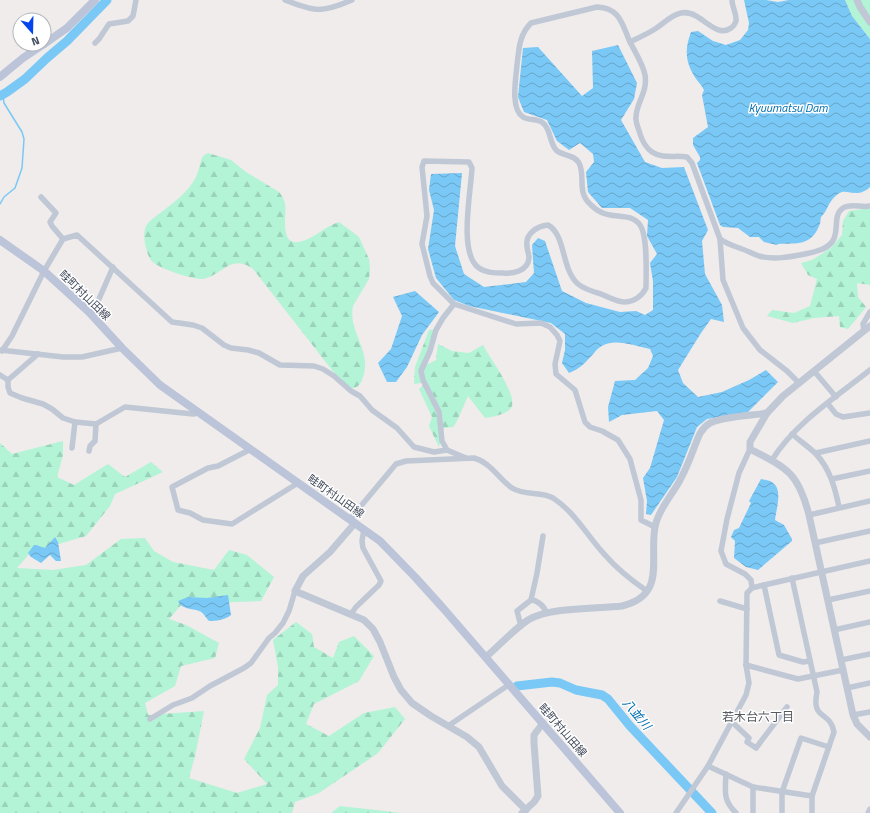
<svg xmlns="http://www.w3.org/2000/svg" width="870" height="813" font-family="'Titillium Web','Noto Sans JP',sans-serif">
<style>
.green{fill:#b3f3d6}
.forest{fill:url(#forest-firs)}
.water{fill:url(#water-waves)}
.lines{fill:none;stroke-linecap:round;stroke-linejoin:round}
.stream{stroke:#7ac8f6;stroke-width:1.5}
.river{stroke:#7ac8f6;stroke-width:9}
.minor{stroke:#c0c8d5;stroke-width:5.5}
.tertiary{stroke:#c0c8d5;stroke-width:7}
.secondary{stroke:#bbc4d8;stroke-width:8}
.labels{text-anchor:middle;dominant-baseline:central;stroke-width:3;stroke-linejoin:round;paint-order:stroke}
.street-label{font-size:11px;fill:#424b5b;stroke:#fff}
.water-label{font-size:12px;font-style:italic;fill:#006fb0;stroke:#fff}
.neighbourhood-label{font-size:12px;fill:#585a61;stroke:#fff}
</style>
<defs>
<pattern id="forest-firs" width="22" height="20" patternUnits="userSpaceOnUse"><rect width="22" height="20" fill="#b3f3d6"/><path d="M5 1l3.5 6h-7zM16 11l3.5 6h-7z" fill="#9bd2ba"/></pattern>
<pattern id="water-waves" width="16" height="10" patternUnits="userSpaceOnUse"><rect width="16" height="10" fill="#7ac8f6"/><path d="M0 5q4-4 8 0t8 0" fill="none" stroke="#66a4ca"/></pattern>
</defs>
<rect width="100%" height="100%" fill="#efeceb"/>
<path class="green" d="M845,0H870V39L852,16Z"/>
<g class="forest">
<path d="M208,153L231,160L246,172L279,192C282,196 284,199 285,204C287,214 279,245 299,242C314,239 325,226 339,222L359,237L369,259L370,268L369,279L353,306C352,311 352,317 353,322C358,344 371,357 362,380C359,387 355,389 348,388L339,379L253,269C231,253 223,275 203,279C194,280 161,269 154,263C148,259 147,250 145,244C144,236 143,227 150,221C166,208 187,195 196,177C199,170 200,163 203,156Z"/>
<path d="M870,208V285L857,283L858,297L866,307L848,329L840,327L839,316L814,318L793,323L767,316L772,310L794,313L810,306L817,279L808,275L801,263L812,260L831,248L842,235L843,221L849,211Z"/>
<path d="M437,329L426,365L436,360L438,344L452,351L469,353L483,345C489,357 519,396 511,408C507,414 493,417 485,418L468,396L457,421L453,427L444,428L439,447L429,426L432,417L419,389L428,382L414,384L415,367L429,330Z"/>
<path d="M63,441V455L57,477L74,485L108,464L125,477L151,462L163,472L115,494L110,506L86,536L31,552L17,568L53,570L86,565L121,539L145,538L154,551L173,562L214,570L229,550L247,555L274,577L261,601L182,604L169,619L186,625L219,643L215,658L181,666L175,686L145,703L148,715L204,711L195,756L189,778L237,793L267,784L244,759L260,728L267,695L278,685V667L273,640L296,622L312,634L314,647L333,658L339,642L354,636L374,656L359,681L314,704L306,724L329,736L364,713L395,707L405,719L378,753L319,793L295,802L292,813H0V443L12,454Z"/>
<path d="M340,806L402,813H331Z"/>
</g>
<g class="water">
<path d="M744,0H766L778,2L789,0H845L852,16L870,39V187C856,200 847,187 838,194C827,202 828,211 821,217C820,220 821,223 819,226C811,246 797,243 778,244L777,245L764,242L759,237H750L738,228L723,227L720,225L697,163L700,160V157L693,145V138L708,127L702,95L704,90C701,84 696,80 693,74C685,60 685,48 691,32L698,31L713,41L726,45L740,40L748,30L749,23Z"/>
<path d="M618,45L637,83L634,99L621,120L645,162L662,168L684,167L708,230L702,241L705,274L722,305L724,322L711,319L701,333L678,370L683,383L698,397L722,392L749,380L766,370L778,382L748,412L707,419L697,427L677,477L651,515L646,514L647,501L643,478L650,468L664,420L657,411L622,415L609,422L608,407L615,381L635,380L648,368L653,356L650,349C630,345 608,335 594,353C586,362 580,369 569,373L562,363L565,350V334L551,323L469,306L454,300L436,278L428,249L434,210L429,190L431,174L462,173L455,246L464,274L484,287L526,282L534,273L532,245L538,238L545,241L562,291L586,303L620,312L636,311L645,315L653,310V281L650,263L657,254L647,236L648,220L630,208H602L588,192L586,172L594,162L593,154L580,143L569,150L557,141L547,120L524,112L518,97L523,48L538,47L582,96L593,88L592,51Z"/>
<path d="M415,291L439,312L422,335L407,367L396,382H387L378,363L391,349L402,316L393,297Z"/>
<path d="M761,479C764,480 770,480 773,483C783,490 776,510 775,520L784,525L792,539V541L758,570L746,567L734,558L735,541L731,537L734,530L739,528L751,503L749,501Z"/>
<path d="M55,537L58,542L61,561H56L50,555L41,563L31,557L28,553L34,545H36L45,548Z"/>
<path d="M228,595L231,615C225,620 216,621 209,621C206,618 203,612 199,611C192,608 182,610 178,601L188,597L207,598Z"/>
</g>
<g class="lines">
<path class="stream" d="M0,204L4,197L15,188L22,168L24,139L22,132L4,103L3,94"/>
<g class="river">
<path d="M0,96L7,92L25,79L47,58L67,41L107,0"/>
<path d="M517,686L552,682L560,683L576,690L602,695L608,699L630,726L712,813"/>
</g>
<g class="minor">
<path d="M285,0C315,12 322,13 352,0"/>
<path d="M732,0C732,7 737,14 736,21C735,24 734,26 731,28C719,37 706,21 696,16C691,13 686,12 681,13C671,15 663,24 655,29C647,34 638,38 630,42C635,52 643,64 645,75C648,92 636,103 636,117C635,122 639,129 640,134C642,140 646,148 652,152C662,159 676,155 687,157L692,163L720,239L723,280L743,328L760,350L787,371L799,383"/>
<path d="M630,42C622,24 620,8 597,7L531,23C519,35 519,49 517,65C516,78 510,109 523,117C529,121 537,118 543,123C551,129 549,142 556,150C562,156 574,154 579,163C586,176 576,192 591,205C596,210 603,214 610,215C620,217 633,215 640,225C648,236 646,273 646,288C642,296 634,302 624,302C617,302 608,297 601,294C594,292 584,289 578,284C561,269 566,235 548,225C537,226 525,234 527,246C527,250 529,254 529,258C528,271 513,274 503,273C495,273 486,273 479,268C458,254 471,191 472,168L469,162L424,161L422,167L427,216L422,244L430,276L433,283L454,304L516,324L541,323L550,327L557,335L560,341L555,364L556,374L575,390L585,422L590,427L602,431L618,440L630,459L641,500V520L655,527"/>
<path d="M95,43L99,39L109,24L128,21L133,16L136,0"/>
<path d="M41,197L56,213L50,222L52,226L63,239"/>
<path d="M720,239C727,244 734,246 742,249C748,251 753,254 759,256C774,260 790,257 805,254C814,252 826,250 832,242C840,232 832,215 843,208C851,203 861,208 870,206"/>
<path d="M92,315L113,267"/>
<path d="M864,330L863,324L870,312"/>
<path d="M0,350L63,357H82L122,348"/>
<path d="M2,351L12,336L44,271L63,239L77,235L172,322L193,325L202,328L224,345L231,348L248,350L259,353L280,365L314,366L323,369L334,376L351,391L360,396L372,410L397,428L414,447L434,452L447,450L466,458"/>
<path d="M814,371L836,397"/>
<path d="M0,375L8,380V387L10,393L22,398L43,404L52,409L63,418L75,422L96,424L125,407L193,414L198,413"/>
<path d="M8,380L38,354"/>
<path d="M828,404L836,414L843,417L870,413"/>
<path d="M792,434C800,441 809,447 816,454C830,469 835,488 839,507"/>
<path d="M72,448L75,422"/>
<path d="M251,449L218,466L208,468L172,487L178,510L190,513L203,520L232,524L298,483"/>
<path d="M750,449L739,473L727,519L721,551L726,564L745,574L751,580L752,588"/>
<path d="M447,450L442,441L439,412L423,380L421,371L430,351L436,330L443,318L454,304"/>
<path d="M89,451L90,446L95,441L96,424"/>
<path d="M816,453L870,441"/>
<path d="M772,460C795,423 836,397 870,370"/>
<path d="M832,479L870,471"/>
<path d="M809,515L870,501"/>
<path d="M350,519L396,464L406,461L474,458C490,462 499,479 512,488C525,496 541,491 553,498C576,513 587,536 605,555C617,569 631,580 647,591"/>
<path d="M815,543L870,531"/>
<path d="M792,578L817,692C811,721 830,710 834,732L812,796V813"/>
<path d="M531,600L537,573L543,536"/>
<path d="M828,600L870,591"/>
<path d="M720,601L747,609"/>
<path d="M351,614L356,607L379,585L381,581L363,548L362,541L364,529"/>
<path d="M521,626L517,611L531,600C537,600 544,606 546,612"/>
<path d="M834,630L870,622"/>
<path d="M841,660L870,654"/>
<path d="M810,661L803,662L779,655L764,585L870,561"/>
<path d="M746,665L798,679L843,670"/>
<path d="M847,688L870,683"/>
<path d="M853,715L870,712"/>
<path d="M150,719L173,705L192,698L210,686L244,668L251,663L269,638L275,633L283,623L289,611L295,591"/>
<path d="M732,722L749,738L747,742L756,748L787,707"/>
<path d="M448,726L510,684"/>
<path d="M708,766L753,787L812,796"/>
<path d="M726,774C725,792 723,800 736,813"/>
<path d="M676,813L708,766L746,695L749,683L746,665L747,593L752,588L764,585"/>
<path d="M753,813V787"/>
<path d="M782,813V792L801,738L829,747"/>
<path d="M868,813L870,809"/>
</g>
<g class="tertiary">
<path d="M857,0L860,7L870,22"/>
<path d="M870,326L783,396L767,413L750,442V449C787,468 798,472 809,515L853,715L857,724L870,737"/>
<path d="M355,523L330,552L303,576L295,591L364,620L373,629L380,642L394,677L401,690L412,703L431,716L467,737L479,747L502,786L526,810"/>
<path d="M486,657C500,645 513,630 528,620C549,607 596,609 622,606C667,595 649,559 655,527C658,511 671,496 679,482C685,471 690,459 694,448C698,438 700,429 710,423C725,416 750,416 767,413"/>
<path d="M522,813L534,802L538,796L534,743V735L543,723"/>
</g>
<g class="secondary">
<path d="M44,44L67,28L95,0"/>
<path d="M0,77L23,58L44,44"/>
<path d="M0,240L44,271L89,312L122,348L160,385L380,541L415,577L443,608L620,813"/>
</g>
</g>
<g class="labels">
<g class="street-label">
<text transform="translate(85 295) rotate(44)">畦町村山田線</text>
<text transform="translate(336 496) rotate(35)">畦町村山田線</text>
<text transform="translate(563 730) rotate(49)">畦町村山田線</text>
</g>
<g class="water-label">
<text x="788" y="107">Kyuumatsu Dam</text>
<text transform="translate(637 714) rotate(50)">八並川</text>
</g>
<g class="neighbourhood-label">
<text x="758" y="716">若木台六丁目</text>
</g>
</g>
<g transform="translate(32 32) rotate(160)"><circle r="19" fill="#ffffff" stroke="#b3b7bd"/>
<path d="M0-3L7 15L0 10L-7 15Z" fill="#0445f0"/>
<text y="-6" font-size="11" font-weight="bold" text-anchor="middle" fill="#424b5b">N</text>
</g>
</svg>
